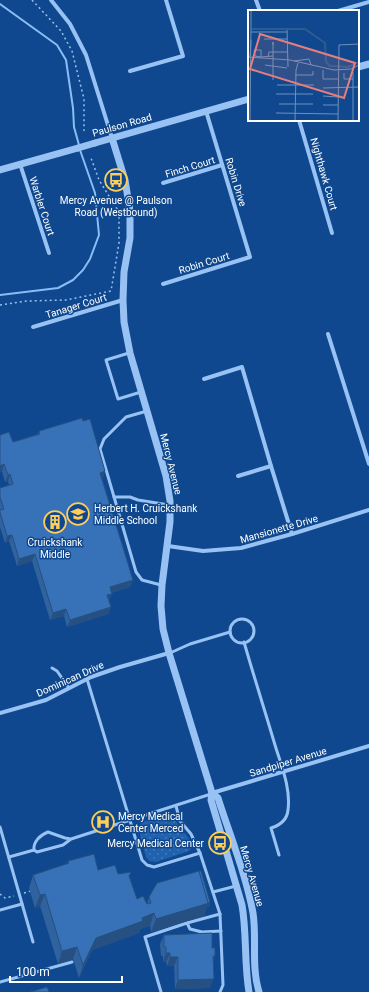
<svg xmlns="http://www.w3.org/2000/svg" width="369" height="992" font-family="Roboto,sans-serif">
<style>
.grass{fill:url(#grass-dots)}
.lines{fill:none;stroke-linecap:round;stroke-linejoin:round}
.stream{stroke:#88bdf7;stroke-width:2}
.path{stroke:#97c2f3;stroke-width:1.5;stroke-dasharray:2 3;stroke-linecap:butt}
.service{stroke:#97c2f3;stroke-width:3}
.minor{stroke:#97c2f3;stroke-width:4}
.tertiary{stroke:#97c2f3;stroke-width:7}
.tertiary-bridge{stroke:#97c2f3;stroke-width:7}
.wall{fill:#2f629e}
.shaded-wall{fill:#265081}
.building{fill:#3772b8;stroke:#265081}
.labels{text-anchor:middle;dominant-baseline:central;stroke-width:3;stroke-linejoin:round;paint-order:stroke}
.street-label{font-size:10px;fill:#fff;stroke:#0f488e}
.poi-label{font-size:10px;fill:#fff;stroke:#0f488e}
.inset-river{fill:none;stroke:#305b90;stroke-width:2}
.inset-road{fill:none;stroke:#6f91bb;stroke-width:1}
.view{fill:#e67e7e;fill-opacity:0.15;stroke:#e67e7e;stroke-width:2}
.inset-edge{fill:none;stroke:#fff;stroke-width:2}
</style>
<defs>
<pattern id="grass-dots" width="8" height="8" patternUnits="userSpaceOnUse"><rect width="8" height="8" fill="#2062ae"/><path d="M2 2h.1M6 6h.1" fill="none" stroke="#417aba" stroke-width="1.8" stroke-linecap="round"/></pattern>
</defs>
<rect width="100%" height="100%" fill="#0f488e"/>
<path class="grass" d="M167,814L174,816L178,825L190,840L193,847L189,851L156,862L149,861L146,857L138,827L142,822Z"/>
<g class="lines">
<g class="stream">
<path d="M0,4L57,45L66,60L73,108L74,127L79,145"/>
<path d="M0,295L58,288L73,280L83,270L90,259L99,235L95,193L80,150"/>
</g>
<g class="path">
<path d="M32,0L61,31L72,51L84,99V131"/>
<path d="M0,305L27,301L66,300L111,291L119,243V216L117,209L99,180L91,158"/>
<path d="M24,893L31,891"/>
<path d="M0,894L5,898L14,896"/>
</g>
<g class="service">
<path d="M129,353L106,360L118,399L141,392"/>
<path d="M147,411L126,417L104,439L100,449L136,572L142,580L161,585"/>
<path d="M114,497H130L138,500L169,505"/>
<circle cx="242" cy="631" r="12"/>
<path d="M244,642C254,677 265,711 275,745C281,765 291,788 288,810C287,820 281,825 271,828L279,855"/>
<path d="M170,653L190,644L230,632"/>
<path d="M52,668L57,671L69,688"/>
<path d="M87,679L142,860L147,865L154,867L200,853"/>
<path d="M176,806L180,821L191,834L200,853L220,914L223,985L220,992"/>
<path d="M0,827L33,942"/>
<path d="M71,839L65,838L48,832C40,835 33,842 34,850L37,852L63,845L71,839L211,794"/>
<path d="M9,857L34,850"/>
<path d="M213,892L236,886"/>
<path d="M0,910L22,904"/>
<path d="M187,923L190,929L202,932L221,931"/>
<path d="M0,982L72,962"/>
<path d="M161,992L145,937L187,923L220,914"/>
</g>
<g class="minor">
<path d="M51,0L70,24L86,55L112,138"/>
<path d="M256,0L260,11"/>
<path d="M338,11L369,2"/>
<path d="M130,71L183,56L166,0"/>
<path d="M299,120L332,233"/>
<path d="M20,164L49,253"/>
<path d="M163,183L222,165"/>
<path d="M163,284L250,257L206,111"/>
<path d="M33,327L123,300"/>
<path d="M328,334L369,464"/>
<path d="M204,379L242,367L271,466L292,534"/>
<path d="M238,476L271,466"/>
<path d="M168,546L203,551L241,548L292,534L369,510"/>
<path d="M0,713L46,700L91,677L120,667L169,653"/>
<path d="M212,793L369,746"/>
</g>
<g class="tertiary">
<path d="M358,67L369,64"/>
<path d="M112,138L125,180L130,211V238L124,272L123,300L124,322L130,353L166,476L170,501V522L162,585L161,606L163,629L169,653L212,793L211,800L242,905C247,934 244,963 249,992"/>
<path d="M95,143L249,99"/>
<path d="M0,170L78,148"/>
<path d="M212,793L218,798C230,836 246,874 253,913C257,939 251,966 259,992"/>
</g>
<path class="tertiary-bridge" d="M78,148L95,143"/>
</g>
<g class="wall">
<path d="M83,421L105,471L103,477L102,478L133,580L130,587L111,593L109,601L111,607L108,614L67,627L64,616L50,620L32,561L17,566L9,541L5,543L0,527V488L9,485L8,481L5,482L2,471L0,472L13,442L38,434L39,431Z"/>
<path d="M68,861L98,870L129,876L137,899L147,904L149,897L210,902L209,907H207L204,916L151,932L150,926L140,929L139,933L92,950L79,978L73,959L58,964L40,906L35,908L29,888L33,875L67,864Z"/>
<path d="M164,935L213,963L210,988L175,989L174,966H167L166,962H163V956H161L160,944Z"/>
</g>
<g class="shaded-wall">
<path d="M4,464L2,471L0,472V466Z"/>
<path d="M105,471L103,477L98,480L100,473Z"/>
<path d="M10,474L8,481L5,482L8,475Z"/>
<path d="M12,535L9,541L5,543L7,536Z"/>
<path d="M35,554L32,561L17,566L19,559Z"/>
<path d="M133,580L130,587L107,594L110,587Z"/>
<path d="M112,594L109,601L105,602L107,595Z"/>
<path d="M111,607L108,614L67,627L70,620Z"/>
<path d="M66,609L64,616L50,620L53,613Z"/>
<path d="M45,894L40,906L35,908L40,895Z"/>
<path d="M210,902L209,907H207L204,916L151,932L156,919Z"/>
<path d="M154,913L150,926L140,929L139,933L92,950L79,978L83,965L96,938Z"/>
<path d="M77,947L73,959L58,964L62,951Z"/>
<path d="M166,953H170L166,962H163Z"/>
<path d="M213,956H215L212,965Z"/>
<path d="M170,957H178L174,966H167Z"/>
<path d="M214,979L210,988L175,989L178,980Z"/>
</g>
<g class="building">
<path d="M82,418L83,421L90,419L105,471L100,473L133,580L110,587L112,594L107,595L111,607L70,620L66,609L53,613L35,554L19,559L12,535L7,536L0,512V510L4,509L0,497V488L13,484L10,474L8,475L4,464L0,466V435L9,432L13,442L40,434L39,431Z"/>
<path d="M94,854L98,870L115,865L118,874L131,872L129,876L137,899L143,896L147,904L151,903L149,897L157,883L199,871L209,903L156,919L154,913L142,918L143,921L96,938L83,965L77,947L62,951L45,894L40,895L33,875L69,863L68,861Z"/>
<path d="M199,871H201L210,902L208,903Z"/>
<path d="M212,933V948H215V956H213L214,979L178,980V957H170V953H166V947H164V935Z"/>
<path d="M47,987L49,992H30Z"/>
</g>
<defs>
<g id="bus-ring" transform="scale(1.15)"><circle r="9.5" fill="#0f488e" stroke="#ffcd59" stroke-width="1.5"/><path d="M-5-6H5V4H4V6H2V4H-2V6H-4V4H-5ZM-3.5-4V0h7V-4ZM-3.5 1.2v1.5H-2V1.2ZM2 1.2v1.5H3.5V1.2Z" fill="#ffcd59"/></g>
<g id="school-ring" transform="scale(1.15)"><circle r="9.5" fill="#0f488e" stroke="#ffcd59" stroke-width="1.5"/><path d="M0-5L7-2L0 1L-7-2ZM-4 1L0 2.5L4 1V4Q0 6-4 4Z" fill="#ffcd59"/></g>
<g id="building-ring" transform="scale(1.15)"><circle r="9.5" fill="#0f488e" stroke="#ffcd59" stroke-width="1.5"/><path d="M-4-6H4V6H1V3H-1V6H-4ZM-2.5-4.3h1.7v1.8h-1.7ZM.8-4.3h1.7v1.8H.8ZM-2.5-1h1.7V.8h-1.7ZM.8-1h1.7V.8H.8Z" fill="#ffcd59"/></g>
<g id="hospital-ring" transform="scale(1.15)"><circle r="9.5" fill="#0f488e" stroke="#ffcd59" stroke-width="1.5"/><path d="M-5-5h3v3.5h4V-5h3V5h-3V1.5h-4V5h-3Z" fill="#ffcd59"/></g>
</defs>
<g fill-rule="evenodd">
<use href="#bus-ring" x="116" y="180"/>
<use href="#school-ring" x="78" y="514"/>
<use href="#building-ring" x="55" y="522"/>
<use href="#hospital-ring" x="103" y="822"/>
<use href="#bus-ring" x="220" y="843"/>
</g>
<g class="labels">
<g class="street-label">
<text transform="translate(122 125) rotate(-16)">Paulson Road</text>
<text transform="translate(190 167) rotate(-17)">Finch Court</text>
<text transform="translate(324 174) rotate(74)">Nighthawk Court</text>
<text transform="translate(236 182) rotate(73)">Robin Drive</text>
<text transform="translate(42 206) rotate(72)">Warbler Court</text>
<text transform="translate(204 263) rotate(-17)">Robin Court</text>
<text transform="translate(76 306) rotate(-17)">Tanager Court</text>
<text transform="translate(171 464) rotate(76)">Mercy Avenue</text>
<text transform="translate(279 529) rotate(-16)">Mansionette Drive</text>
<text transform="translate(70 679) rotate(-24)">Dominican Drive</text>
<text transform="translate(288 762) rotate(-17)">Sandpiper Avenue</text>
<text transform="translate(252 876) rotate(74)">Mercy Avenue</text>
</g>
<g class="poi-label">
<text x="116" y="200">Mercy Avenue @ Paulson<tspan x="116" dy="12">Road (Westbound)</tspan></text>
<text x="94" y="508" text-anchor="start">Herbert H. Cruickshank<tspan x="94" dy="12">Middle School</tspan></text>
<text x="55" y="542">Cruickshank<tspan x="55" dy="12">Middle</tspan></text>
<text x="118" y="816" text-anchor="start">Mercy Medical<tspan x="118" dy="12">Center Merced</tspan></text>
<text x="204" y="843" text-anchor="end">Mercy Medical Center</text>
</g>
</g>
<g transform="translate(248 10)">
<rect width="111" height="111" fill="#0f488e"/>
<path class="inset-river" d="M4,19H57L77,33L78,52L82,56L100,57L111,52"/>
<path class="inset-road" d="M3,15V0M39,20L40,57M3,22H39M16,29H39M25,35V32V70M0,47L42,50L86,60L103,59L111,55M13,47V40H6L7,46L13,47L25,46M20,47L21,42H40M2,48L3,30M46,51L61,49L63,55M17,55L39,58M75,60V69H90M105,62V111M96,63V69H105M47,65H65V61M29,75H66M75,78L111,77M28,84H65M75,86L90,87M31,94H65M75,95H90M28,103L90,104M2,111L3,15M11,111H24M47,111L48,60L50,53M90,111L91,35L111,34"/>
<path class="view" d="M12,24L107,53L96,88L2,59Z"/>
<rect width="111" height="111" class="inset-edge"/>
</g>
<path d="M10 976v6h112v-6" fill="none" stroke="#ffffff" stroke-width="2"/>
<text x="16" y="976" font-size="12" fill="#ffffff" stroke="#0f488e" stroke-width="3" paint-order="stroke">100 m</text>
</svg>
